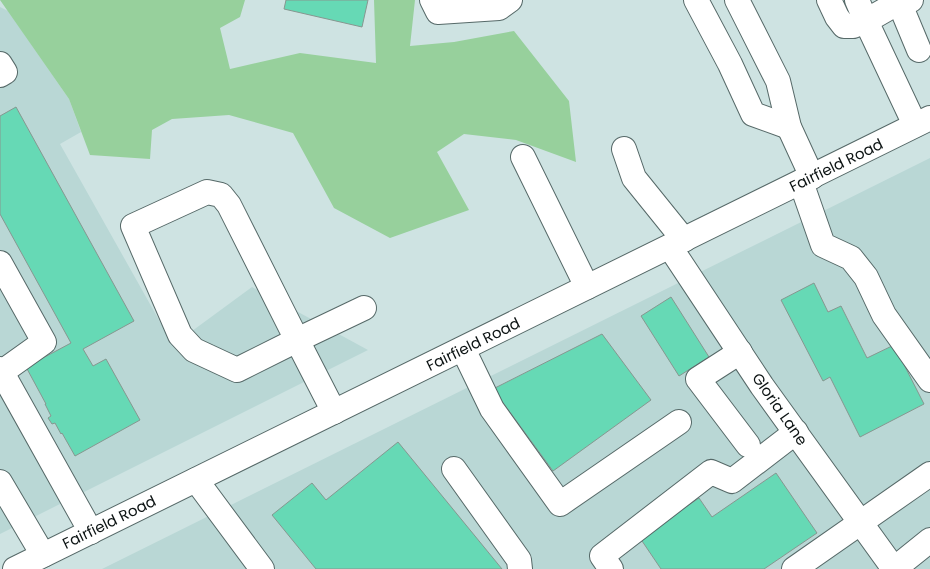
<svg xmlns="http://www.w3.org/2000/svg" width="930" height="569" font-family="Poppins,sans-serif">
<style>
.built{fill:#b9d7d5}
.green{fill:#97d09c}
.building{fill:#66d9b5;stroke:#869790}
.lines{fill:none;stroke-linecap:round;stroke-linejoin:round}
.minor-casing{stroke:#566968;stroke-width:26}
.minor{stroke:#fff;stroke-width:24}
.labels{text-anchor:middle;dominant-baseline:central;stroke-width:4;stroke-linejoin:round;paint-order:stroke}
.street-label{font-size:15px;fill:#0b1212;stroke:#fff}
</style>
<rect width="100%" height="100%" fill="#cee3e2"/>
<g class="built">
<path d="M0,7L8,11L69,99L81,132L60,144L173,345L252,287L368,350L0,534Z"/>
<path d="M930,158V569H102Z"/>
</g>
<path class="green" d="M0,0H245L240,17L220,28L230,69L300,53L376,63L374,0H415L410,46L454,42L514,31L569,101L576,162L516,140L464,134L437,152L469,210L390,238L334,208L293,133L229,115L172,119L152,130L150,159L90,155L69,99Z"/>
<g class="building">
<path d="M286,0H368L362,27L284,9Z"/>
<path d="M16,107L134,321L83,349L93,366L106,359L140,420L75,456L62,433L61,434L55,423L52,424L48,418L51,416L45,404H46L26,367L71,343L0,214V116Z"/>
<path d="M814,283L828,312L841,306L867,358L894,345L924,404L860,437L830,377L823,381L781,300Z"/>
<path d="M671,297L709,357L679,376L641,316Z"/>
<path d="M602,334L651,400L553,471L493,389Z"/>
<path d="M398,442L502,569H316L272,515L312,483L326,500Z"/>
<path d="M776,473L817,533L764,569H661L640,538L699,498L712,517Z"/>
</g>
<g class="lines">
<g class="minor-casing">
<g id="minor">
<path d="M432,0L438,12L499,8L510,0"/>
<path d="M696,0L730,64L753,114L789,127"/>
<path d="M737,0L778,81L789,127L812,177"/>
<path d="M829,0L837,17L844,26H853L866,21L857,0"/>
<path d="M911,0L899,2L866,21L915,125"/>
<path d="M899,2L919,50"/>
<path d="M0,64L5,72L0,75"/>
<path d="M624,149L634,178L684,240"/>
<path d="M523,157L587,287"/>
<path d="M801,182L823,245L851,258L866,277L884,315L930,380"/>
<path d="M207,192L221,195L229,205L297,340L237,370L194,350L180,335L133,226Z"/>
<path d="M670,247L762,386L894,569"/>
<path d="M0,263L44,342L2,372"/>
<path d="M463,349L492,409L560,504L679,422"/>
<path d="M740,352L698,379L748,445"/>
<path d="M0,369L91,532"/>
<path d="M334,412L297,340L364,308"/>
<path d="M454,469L519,560L520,569"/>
<path d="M196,480L262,569"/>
<path d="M0,482L43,555"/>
<path d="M15,569L930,118"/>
<path d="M611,569L602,556L711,472L732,481L796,432"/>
<path d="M794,569L930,474"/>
<path d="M894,569L930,540"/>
</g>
</g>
<use href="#minor" class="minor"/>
</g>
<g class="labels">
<g class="street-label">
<text transform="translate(836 165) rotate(-26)">Fairfield Road</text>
<text transform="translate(473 344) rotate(-26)">Fairfield Road</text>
<text transform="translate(780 409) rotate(55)">Gloria Lane</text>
<text transform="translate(109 522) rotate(-26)">Fairfield Road</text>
</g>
</g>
</svg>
